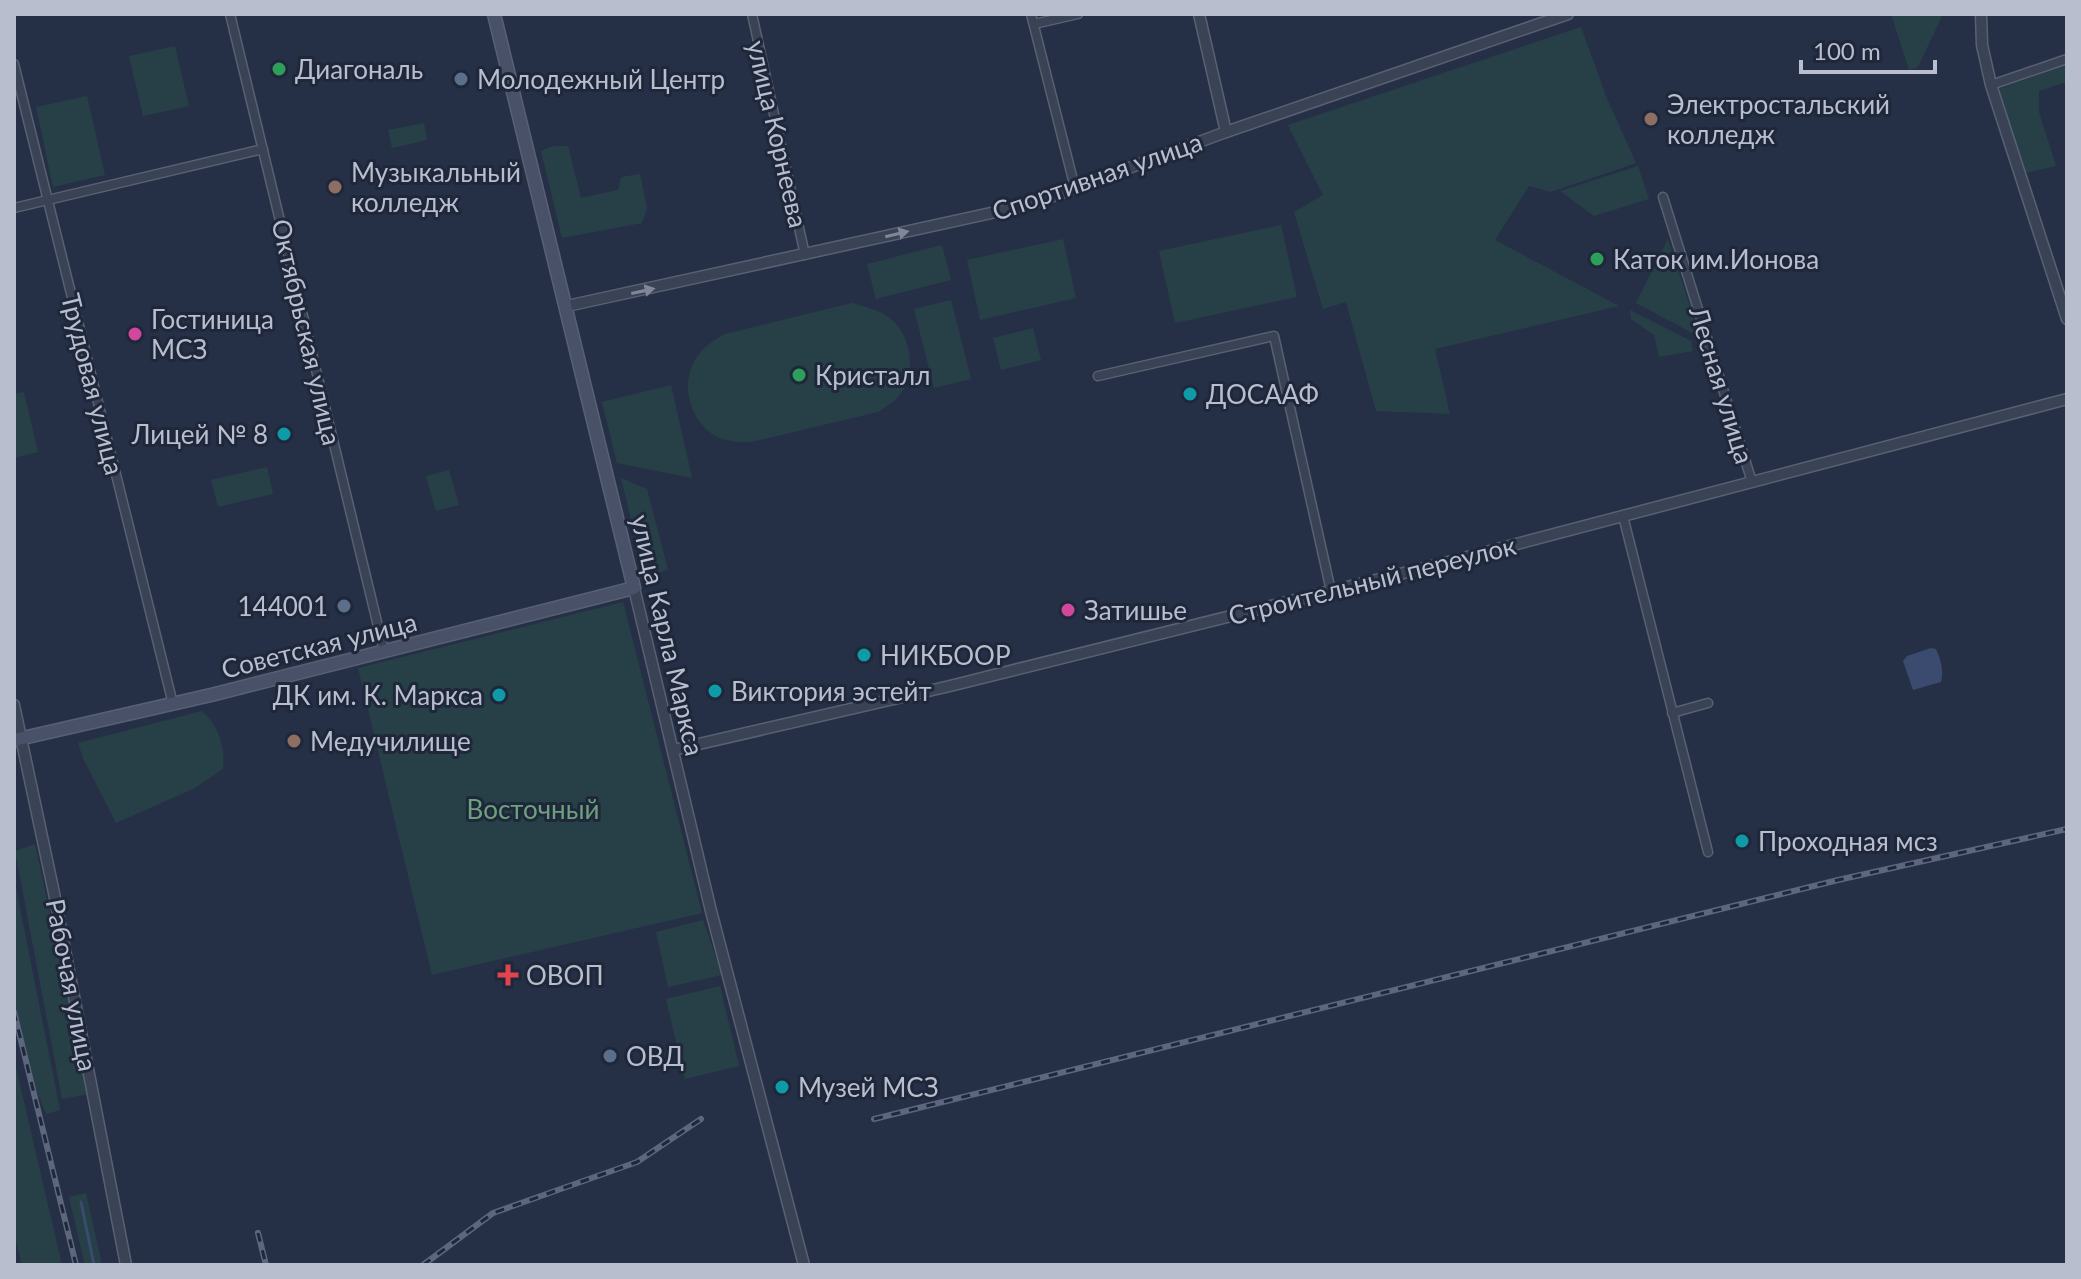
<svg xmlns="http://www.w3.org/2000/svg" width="2081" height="1279" font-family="Lato,sans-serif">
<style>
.green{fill:#274047}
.water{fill:#3a4b6f}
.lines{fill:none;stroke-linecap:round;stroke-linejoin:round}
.stream{stroke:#3a4b6f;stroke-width:3}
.minor-casing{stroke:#596072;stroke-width:11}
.tertiary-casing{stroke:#596072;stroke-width:13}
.secondary-casing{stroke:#596072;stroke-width:15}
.minor{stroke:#3a4355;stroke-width:8}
.tertiary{stroke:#3a4355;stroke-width:10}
.secondary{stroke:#485168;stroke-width:12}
.rail-casing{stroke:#5c667c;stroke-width:6}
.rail{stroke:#1f273a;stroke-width:3;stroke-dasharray:9;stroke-linecap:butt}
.oneway{fill:#7f8798}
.leisure-dot{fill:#2e9e5b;stroke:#1f273a;stroke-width:3}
.service-dot{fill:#5c6f8a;stroke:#1f273a;stroke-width:3}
.education-dot{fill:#8d6e63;stroke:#1f273a;stroke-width:3}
.hotel-dot{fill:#d1479c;stroke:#1f273a;stroke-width:3}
.culture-dot{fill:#0f9aa8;stroke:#1f273a;stroke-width:3}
.health-dot{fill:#e0444e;stroke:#1f273a;stroke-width:3}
.labels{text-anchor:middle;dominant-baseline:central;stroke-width:6;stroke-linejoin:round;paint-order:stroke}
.poi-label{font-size:26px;fill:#b8bece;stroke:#1f273a;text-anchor:start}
.street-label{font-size:26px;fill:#b8bece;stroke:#1f273a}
.park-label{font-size:26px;fill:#6da17e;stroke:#1f273a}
</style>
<rect width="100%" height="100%" fill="#253046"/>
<g class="green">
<path d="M1891,14H1943L1918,67L1909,70Z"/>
<path d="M1581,27L1606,96L1636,163L1551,192L1529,186L1495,240L1619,306L1435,349L1450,414L1376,411L1346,302L1323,309L1294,212L1323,195L1288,125Z"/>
<path d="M175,46L189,106L143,116L129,56Z"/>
<path d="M2067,64V82L2039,91V112L2056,166L2025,173L1999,89Z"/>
<path d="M87,96L105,175L53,187L36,107Z"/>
<path d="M424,123L427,140L392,148L388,130Z"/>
<path d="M553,146H568L581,198L618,190L621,177L640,174L647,208L642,223L562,238L541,151Z"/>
<path d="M1638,166L1649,199L1594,216L1560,191Z"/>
<path d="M1281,225L1297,297L1175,323L1159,251Z"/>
<path d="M1063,239L1076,298L980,320L967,260Z"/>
<path d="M1668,239L1700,337L1636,303Z"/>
<path d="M942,245L951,280L876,299L867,264Z"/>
<path d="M951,300L971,379L934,388L914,309Z"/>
<path d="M852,303C866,307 881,310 893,321C911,337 916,371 902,392C896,401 887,406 878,412L751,442C738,442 726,442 714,435C687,417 679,378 700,353C706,345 716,339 725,334Z"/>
<path d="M1630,310L1691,341L1693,351L1659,357L1654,335L1631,319Z"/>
<path d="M1033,328L1041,360L1001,370L993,338Z"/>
<path d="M671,385L692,478L617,463L602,402Z"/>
<path d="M24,392L38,452L14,458V394Z"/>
<path d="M267,467L273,494L218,507L211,480Z"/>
<path d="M449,470L459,505L436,511L426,476Z"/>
<path d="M621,478L647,489L668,570L645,576Z"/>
<path d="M623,602L702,913L432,975L358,668Z"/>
<path d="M202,711C219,726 225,746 223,769L193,789L116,823L83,758L78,743Z"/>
<path d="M35,844L89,1094L62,1099L15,851Z"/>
<path d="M14,878L60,1110L46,1114L33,1081L14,1001Z"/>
<path d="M703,920L722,975L668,987L656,932Z"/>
<path d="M720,986L739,1066L685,1079L666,999Z"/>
<path d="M14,1059L62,1265H22L14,1233Z"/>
<path d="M86,1193L102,1265H85L69,1197Z"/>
</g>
<path class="water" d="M1931,648L1936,649C1941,661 1944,670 1941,682L1913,690L1903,661L1907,656Z"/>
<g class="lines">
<path class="stream" d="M81,1202L94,1265"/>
<g class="minor-casing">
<g id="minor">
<path d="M230,14L384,651"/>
<path d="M752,14L805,255"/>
<path d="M1031,14L1075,188"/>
<path d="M1034,24L1078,14"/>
<path d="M14,64L173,704"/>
<path d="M1991,85L2067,59"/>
<path d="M1663,197L1752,482"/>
<path d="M14,208L263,149"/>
<path d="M1098,376L1274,336L1331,591"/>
<path d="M1623,516L1708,852"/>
<path d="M1672,713L1708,703"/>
</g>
</g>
<g class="tertiary-casing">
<g id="tertiary">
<path d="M1199,14L1226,132"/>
<path d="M1981,14L1982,45L1991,85L2067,319"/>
<path d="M567,306L1032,204L1226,132L1568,14"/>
<path d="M634,588L711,911L804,1265"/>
<path d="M14,705L54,893L126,1265"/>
<path d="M673,750L950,686L1452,561L2067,399"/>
</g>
</g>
<g class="secondary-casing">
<path id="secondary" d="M14,740L211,695L634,588L494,14"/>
</g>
<use href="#minor" class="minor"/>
<use href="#tertiary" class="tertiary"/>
<use href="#secondary" class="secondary"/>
<g class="rail-casing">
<g id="rail">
<path d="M14,1012L76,1265"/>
<path d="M874,1119L1838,880L2067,829"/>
<path d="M258,1233L266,1265"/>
<path d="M423,1265L493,1213L637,1162L701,1119"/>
</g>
</g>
<use href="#rail" class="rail"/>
</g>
<defs><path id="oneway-solid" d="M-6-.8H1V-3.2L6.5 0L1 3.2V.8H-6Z" transform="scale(2)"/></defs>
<g class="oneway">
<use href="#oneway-solid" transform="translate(897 234) rotate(-13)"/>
<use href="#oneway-solid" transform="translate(643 291) rotate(-12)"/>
</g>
<g class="leisure-dot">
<circle cx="279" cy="69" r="8"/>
<circle cx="1597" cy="259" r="8"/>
<circle cx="799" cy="375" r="8"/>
</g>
<g class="service-dot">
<circle cx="461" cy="79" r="8"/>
<circle cx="344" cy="606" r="8"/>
<circle cx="610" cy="1056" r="8"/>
</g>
<g class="education-dot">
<circle cx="1651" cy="119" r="8"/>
<circle cx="335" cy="187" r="8"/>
<circle cx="294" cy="741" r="8"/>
</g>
<g class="hotel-dot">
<circle cx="135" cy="334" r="8"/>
<circle cx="1068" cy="610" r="8"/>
</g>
<g class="culture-dot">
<circle cx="1190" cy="394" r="8"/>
<circle cx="284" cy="434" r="8"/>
<circle cx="864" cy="655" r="8"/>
<circle cx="715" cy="691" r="8"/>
<circle cx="499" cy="695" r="8"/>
<circle cx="1742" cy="841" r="8"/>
<circle cx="782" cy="1087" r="8"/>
</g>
<path class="health-dot" d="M504 963h8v8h8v8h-8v8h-8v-8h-8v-8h8z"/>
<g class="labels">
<g class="poi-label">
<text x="295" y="69">Диагональ</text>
<text x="477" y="79">Молодежный Центр</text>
<text x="1667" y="104">Электростальский<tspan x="1667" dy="30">колледж</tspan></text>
<text x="351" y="172">Музыкальный<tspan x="351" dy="30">колледж</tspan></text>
<text x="1613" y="259">Каток им.Ионова</text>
<text x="151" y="319">Гостиница<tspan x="151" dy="30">МСЗ</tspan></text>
<text x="815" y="375">Кристалл</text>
<text x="1206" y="394">ДОСААФ</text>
<text x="268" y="434" text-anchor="end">Лицей № 8</text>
<text x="328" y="606" text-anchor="end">144001</text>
<text x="1084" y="610">Затишье</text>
<text x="880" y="655">НИКБООР</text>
<text x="731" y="691">Виктория эстейт</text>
<text x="483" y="695" text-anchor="end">ДК им. К. Маркса</text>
<text x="310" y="741">Медучилище</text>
<text x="1758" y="841">Проходная мсз</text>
<text x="526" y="975">ОВОП</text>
<text x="626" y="1056">ОВД</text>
<text x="798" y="1087">Музей МСЗ</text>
</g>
<g class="street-label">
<text transform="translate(778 134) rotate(77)">улица Корнеева</text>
<text transform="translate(1097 176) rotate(-19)">Спортивная улица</text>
<text transform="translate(307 332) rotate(77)">Октябрьская улица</text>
<text transform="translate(93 384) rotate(76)">Трудовая улица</text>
<text transform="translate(1722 385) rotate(73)">Лесная улица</text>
<text transform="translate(1372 580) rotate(-14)">Строительный переулок</text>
<text transform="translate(668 635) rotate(77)">улица Карла Маркса</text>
<text transform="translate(319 645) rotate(-14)">Советская улица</text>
<text transform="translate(72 985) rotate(79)">Рабочая улица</text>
</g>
<g class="park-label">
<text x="533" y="809">Восточный</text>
</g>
</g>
<rect width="2081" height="1279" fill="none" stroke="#b8bece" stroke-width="32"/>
<path d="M1801 60v12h134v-12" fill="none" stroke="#b8bece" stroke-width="4"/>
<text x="1813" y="60" font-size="24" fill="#b8bece" stroke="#1f273a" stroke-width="6" paint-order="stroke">100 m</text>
</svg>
